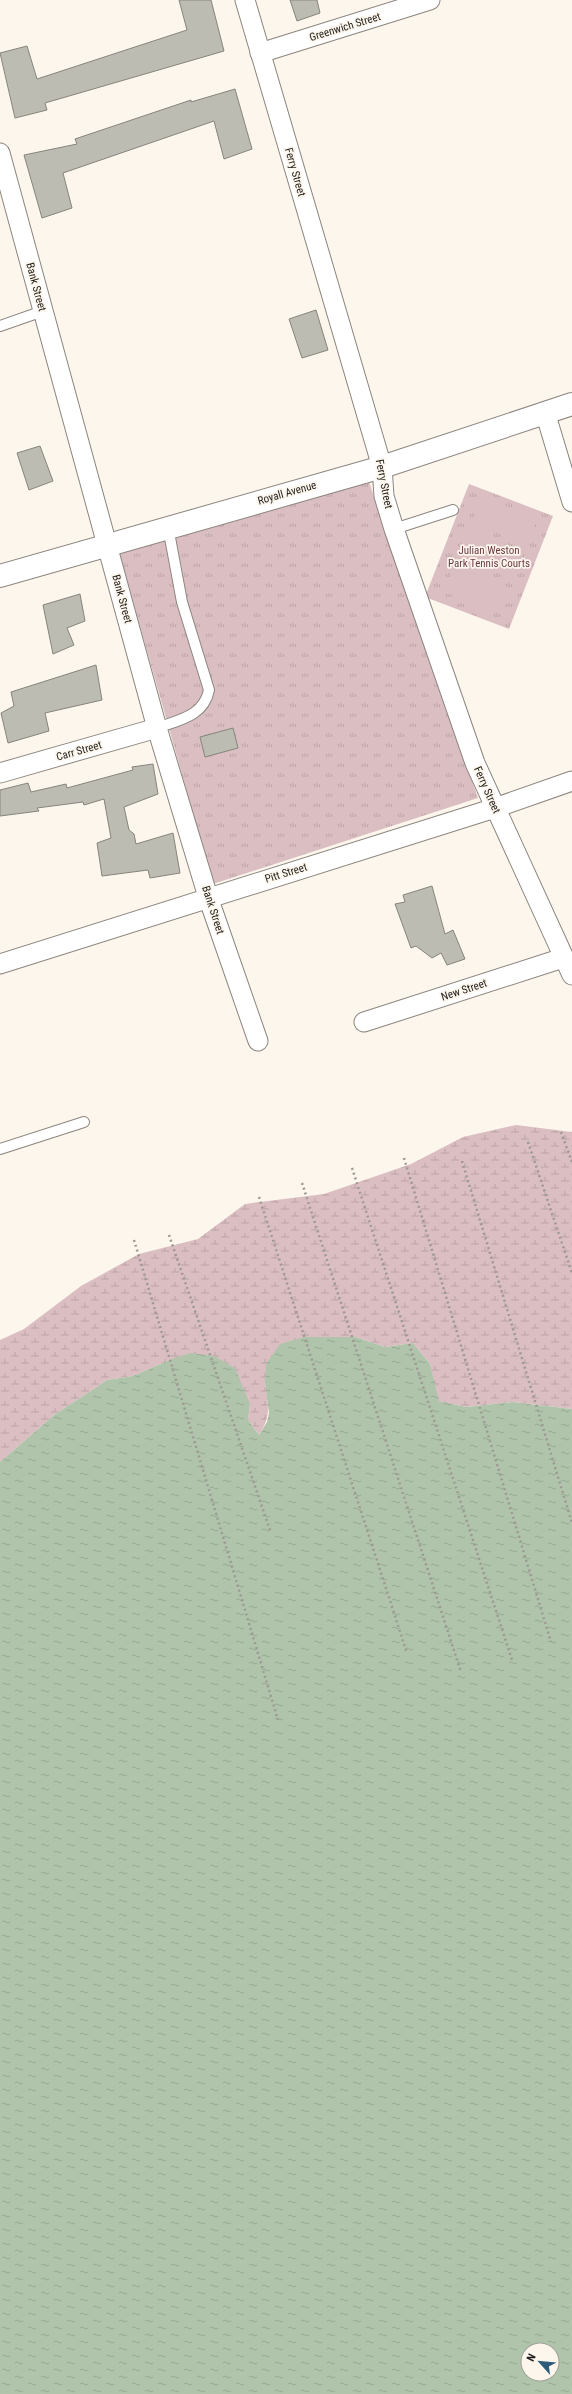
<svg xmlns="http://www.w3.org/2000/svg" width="572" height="2394" font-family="'Roboto Condensed',sans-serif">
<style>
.wetland{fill:url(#wetland-marsh)}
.park{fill:url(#park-tufts)}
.pitch{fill:#dbbec2}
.water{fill:url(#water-ripples);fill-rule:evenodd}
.building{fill:#bcbcb2;stroke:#85857d}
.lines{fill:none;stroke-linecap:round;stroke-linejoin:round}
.service-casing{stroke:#8b857e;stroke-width:12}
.minor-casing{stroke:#8b857e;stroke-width:21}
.tertiary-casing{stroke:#8b857e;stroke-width:24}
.path{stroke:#9d9992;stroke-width:2.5;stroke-dasharray:2 3;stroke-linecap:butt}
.service{stroke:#fff;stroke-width:10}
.minor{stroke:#fff;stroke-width:19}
.tertiary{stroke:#fff;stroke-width:22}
.labels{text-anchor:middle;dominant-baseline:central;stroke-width:3.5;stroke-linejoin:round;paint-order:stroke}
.street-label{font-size:11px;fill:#211e1b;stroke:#fcf6ed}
.park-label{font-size:11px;fill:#6d3a43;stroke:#fcf6ed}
</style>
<defs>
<pattern id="wetland-marsh" width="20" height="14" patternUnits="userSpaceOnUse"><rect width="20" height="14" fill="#dbbec2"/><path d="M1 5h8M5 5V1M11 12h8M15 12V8" fill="none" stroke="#bca3a6"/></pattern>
<pattern id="park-tufts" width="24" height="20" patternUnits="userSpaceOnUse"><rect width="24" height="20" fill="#dbbec2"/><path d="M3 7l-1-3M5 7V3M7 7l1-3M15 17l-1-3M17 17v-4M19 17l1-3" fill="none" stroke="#bca3a6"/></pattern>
<pattern id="water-ripples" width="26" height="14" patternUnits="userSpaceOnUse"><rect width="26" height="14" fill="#afc4aa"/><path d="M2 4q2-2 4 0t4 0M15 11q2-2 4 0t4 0" fill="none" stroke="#96a892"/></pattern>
</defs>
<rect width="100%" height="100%" fill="#fcf6ed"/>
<path class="wetland" d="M516,1125L572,1132V1409L513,1402L466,1407L438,1401L430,1364L413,1343L385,1347L356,1337H304L265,1383C268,1407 272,1414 259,1435L248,1420L250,1404L174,1358L133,1376L107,1380L54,1415L0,1462V1340L24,1329L81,1286L139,1254L198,1239L245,1204L324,1194L411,1164L463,1137Z"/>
<g class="park">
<path d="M369,482L478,798L213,884L119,552Z"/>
<path d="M469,484L553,516L509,629L425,597Z"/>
</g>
<g class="pitch">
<path d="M482,497L538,518L527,545L472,523Z"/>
<path d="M468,531L524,553L513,579L458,558Z"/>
<path d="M455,566L510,588L499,614L444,592Z"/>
</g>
<path class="water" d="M304,1337H356L385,1347L413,1343L430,1364L439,1401L466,1407L513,1402L572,1409V2394H0V1462L54,1415L107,1380L133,1376L174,1358L191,1353L214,1356L235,1368L250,1404L248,1420L259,1435L267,1422L269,1413L265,1383L266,1364L280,1344ZM528,2350H552V2374H528Z"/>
<g class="building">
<path d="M179,0H211L224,51L45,103L47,110L15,118L0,53L27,46L37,79L187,30Z"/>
<path d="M290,0H317L320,13L297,21Z"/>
<path d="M235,89L252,149L224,159L214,121L63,173L72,208L42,218L24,155L77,144L75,139L191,100V102Z"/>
<path d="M316,310L328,350L302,358L289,319Z"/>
<path d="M40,446L53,481L29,490L17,453Z"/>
<path d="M80,594L85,621L67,628L74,645L53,654L43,605Z"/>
<path d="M96,665L102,700L45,713L49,731L8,743L1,713L14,706L11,692Z"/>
<path d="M233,728L238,748L205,757L200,737Z"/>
<path d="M153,764L158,794L124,807L129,830L134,834L136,844L173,833L180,873L150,878L148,870L102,876L97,843L111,838L104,799L84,805L83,802L37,808L39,811L0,816V790L28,783L31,792L66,784L67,788L133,770L132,767Z"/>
<path d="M432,886L445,934L453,930L465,959L447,965L441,953L432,958L416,946L411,948L395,904L405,902L403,895Z"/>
</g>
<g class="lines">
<g class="service-casing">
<g id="service">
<path d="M0,326L43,311"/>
<path d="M394,529L453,510"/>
<path d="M157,728C179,720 204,716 209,690L182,602L168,527"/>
<path d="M0,1149L84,1122"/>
</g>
</g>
<g class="minor-casing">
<g id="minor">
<path d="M245,0L382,467L384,496L394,529L475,763L572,975"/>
<path d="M260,53L430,0"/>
<path d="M0,153L157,728L208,897L258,1041"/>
<path d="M545,412L572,502"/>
<path d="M0,773L157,728"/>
<path d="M0,964L495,808L572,781"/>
<path d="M364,1022L563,958"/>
</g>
</g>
<g class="tertiary-casing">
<path id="tertiary" d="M0,576L382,467L572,404"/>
</g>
<g class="path">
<path d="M561,1132L572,1162"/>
<path d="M528,1142L572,1273"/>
<path d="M404,1158L551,1642"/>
<path d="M462,1161L572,1523"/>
<path d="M352,1168L512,1660"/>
<path d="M302,1183L461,1672"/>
<path d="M259,1197L407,1653"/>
<path d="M169,1235L271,1533"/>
<path d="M134,1240L278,1720"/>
</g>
<use href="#service" class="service"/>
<use href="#minor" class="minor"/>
<use href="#tertiary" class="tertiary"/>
</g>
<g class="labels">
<g class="street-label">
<text transform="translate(345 27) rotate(-17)">Greenwich Street</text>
<text transform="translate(295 172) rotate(74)">Ferry Street</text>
<text transform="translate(36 287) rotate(75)">Bank Street</text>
<text transform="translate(384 484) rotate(79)">Ferry Street</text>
<text transform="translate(287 493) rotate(-16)">Royall Avenue</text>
<text transform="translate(122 599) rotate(75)">Bank Street</text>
<text transform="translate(79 751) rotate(-16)">Carr Street</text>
<text transform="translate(487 790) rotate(66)">Ferry Street</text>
<text transform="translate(286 873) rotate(-17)">Pitt Street</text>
<text transform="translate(213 910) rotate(72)">Bank Street</text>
<text transform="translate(464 990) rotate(-18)">New Street</text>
</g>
<g class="park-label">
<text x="489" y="550">Julian Weston<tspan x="489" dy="13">Park Tennis Courts</tspan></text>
</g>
</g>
<g transform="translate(540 2362) rotate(297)"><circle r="19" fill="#fcf6ed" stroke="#a4a099"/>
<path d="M0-3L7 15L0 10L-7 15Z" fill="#2d5c7b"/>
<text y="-6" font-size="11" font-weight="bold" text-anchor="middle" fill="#211e1b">N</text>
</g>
</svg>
